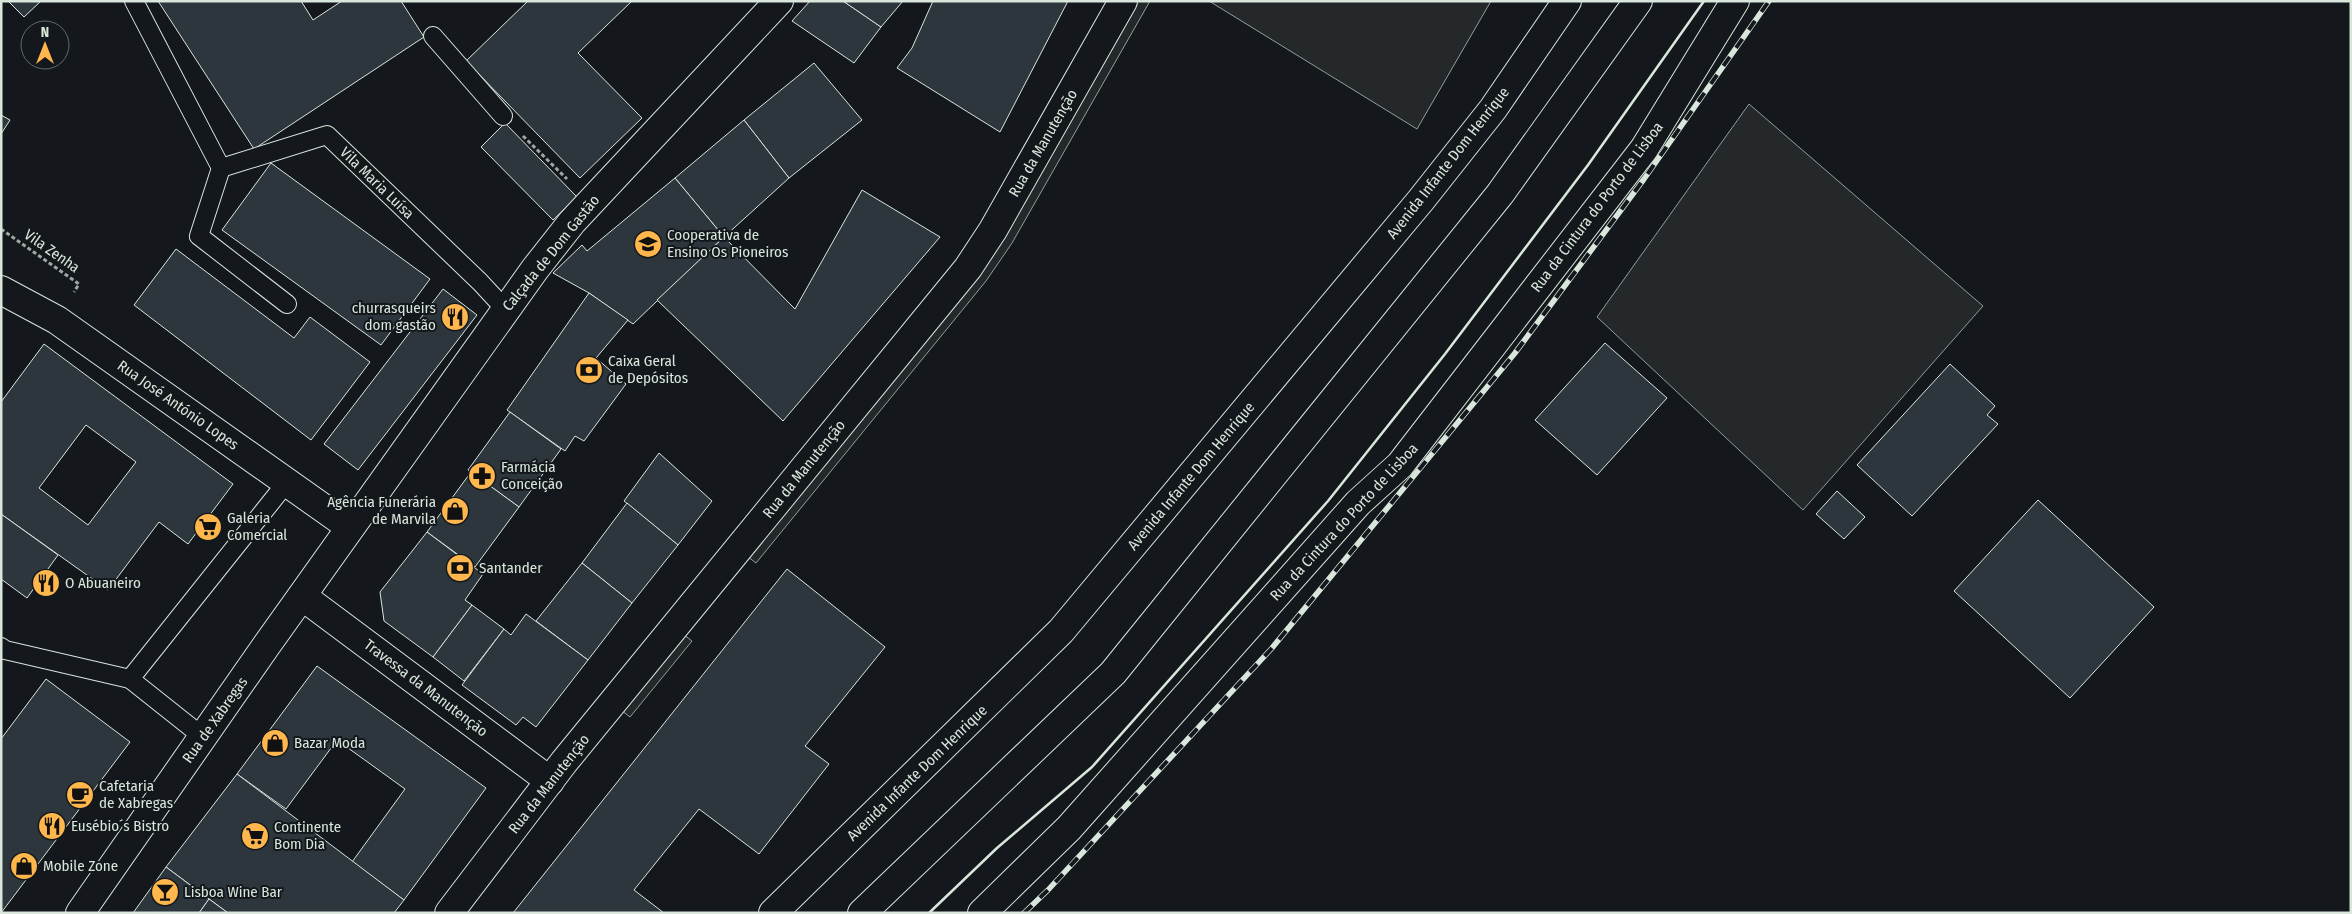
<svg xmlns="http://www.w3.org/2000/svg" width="2352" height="914" font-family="'Fira Sans Condensed',sans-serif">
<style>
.parking{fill:#24282b;stroke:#939e99}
.building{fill:#2c363c;stroke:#d8e6dc;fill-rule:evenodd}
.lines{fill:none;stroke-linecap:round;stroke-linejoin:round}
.lane-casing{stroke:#d8e6dc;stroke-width:20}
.street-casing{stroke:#d8e6dc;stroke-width:30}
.primary-casing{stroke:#d8e6dc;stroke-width:30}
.path{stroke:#9da8a2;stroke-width:3;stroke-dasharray:4 2.5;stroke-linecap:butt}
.lane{stroke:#14181c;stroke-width:18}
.street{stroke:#14181c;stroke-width:28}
.primary{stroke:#14181c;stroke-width:28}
.rail-casing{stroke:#d8e6dc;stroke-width:5.5}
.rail{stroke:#14181c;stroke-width:4;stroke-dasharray:11;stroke-linecap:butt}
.wall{stroke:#d8e6dc;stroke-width:2.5}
.labels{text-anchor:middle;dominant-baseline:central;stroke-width:4;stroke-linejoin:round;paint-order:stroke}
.street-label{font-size:15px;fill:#d8e6dc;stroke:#14181c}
.poi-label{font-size:15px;fill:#d8e6dc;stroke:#14181c;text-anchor:start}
</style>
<rect width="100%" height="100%" fill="#14181c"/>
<g class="parking">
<path d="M1137,1H1150L1012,243L986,281L756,563L747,556L1026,197Z"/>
<path d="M1209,1H1491L1417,129Z"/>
<path d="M1749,104L1983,306L1803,510L1597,317Z"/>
<path d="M683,634L692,641L630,717L621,710Z"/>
</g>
<g class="building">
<path d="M8,1H41L24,17Z"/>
<path d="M158,1H301L313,20L342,1H401L424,37L254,149Z"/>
<path d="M528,1H632L578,53L642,118L580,178L466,61Z"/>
<path d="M810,1H843L881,27L854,63L792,21Z"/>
<path d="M843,1H903L881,27Z"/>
<path d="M933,1H1068L1000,132L897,68L912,48Z"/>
<path d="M814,63L862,120L789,178L744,120Z"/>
<path d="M1,115L10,120L1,134Z"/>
<path d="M744,120L789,178L724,237L675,178Z"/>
<path d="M505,123L577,197L553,220L481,147Z"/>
<path d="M271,163L430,279L381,345L222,230Z"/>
<path d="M675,178L724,237L633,324L589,293L553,273L582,245L587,251Z"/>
<path d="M862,190L940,237L783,421L657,300L724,237L795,309Z"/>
<path d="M176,249L294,338L310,317L370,362L311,440L134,305Z"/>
<path d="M443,289L477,315L358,470L324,444Z"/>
<path d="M589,293L628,320L596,358L626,384L584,441L575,436L565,451L507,410Z"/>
<path d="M1605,343L1667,398L1597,475L1535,420Z"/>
<path d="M44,344L233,484L188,544L159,522L108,590L1,514V402ZM86,425L136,462L88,525L39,488Z"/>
<path d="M1950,364L1995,406L1987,415L1998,424L1912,516L1857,465Z"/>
<path d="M510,412L561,449L519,507L468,470Z"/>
<path d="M659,453L712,501L678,545L624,501Z"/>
<path d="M471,472L519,507L475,567L427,532Z"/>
<path d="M1837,491L1865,517L1844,539L1816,514Z"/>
<path d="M2038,500L2154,607L2070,698L1954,591Z"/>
<path d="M627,503L678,545L632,603L582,563Z"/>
<path d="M1,514L58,555L27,598L1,579Z"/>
<path d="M427,532L483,574L465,600L472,605L433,657L384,621L380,592Z"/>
<path d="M582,563L632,603L588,660L536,621Z"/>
<path d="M787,569L885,647L805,746L829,764L759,854L699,809L634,890L664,913H513Z"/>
<path d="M472,605L504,629L464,681L433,657Z"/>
<path d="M526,614L588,660L536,727L523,717L516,725L462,685L504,629L511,635Z"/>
<path d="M317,666L486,788L404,900L352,862L405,789L337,740L286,809L237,774Z"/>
<path d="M46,679L130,742L1,913V739Z"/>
<path d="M237,774L404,900L394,913H228L166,867Z"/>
<path d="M166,867L209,899L199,913H133Z"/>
<path d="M209,899L228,913H199Z"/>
</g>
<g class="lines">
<g class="lane-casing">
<g id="lane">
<path d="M134,1L221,168L327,135L480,282L505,309"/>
<path d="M433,36L503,116"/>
<path d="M221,168L199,236L287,304"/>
<path d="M1,647L5,650L130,679"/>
<path d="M203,737L130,679L287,482"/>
</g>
</g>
<g class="street-casing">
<g id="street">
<path d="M1,290L57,320L350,527"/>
<path d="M302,596L550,781"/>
<path d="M80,913L266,646L535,269L572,222L779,1"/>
<path d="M449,913L564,762L968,268L993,230L1123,1"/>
<path d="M982,913L1069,828L1358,503L1400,465L1644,149L1735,1"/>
</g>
</g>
<g class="primary-casing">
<g id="primary">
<path d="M773,913L1061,631L1421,200L1493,109L1567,1"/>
<path d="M862,913L1113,673L1500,194L1638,1"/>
</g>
</g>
<g class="path">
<path d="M523,136L567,179"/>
<path d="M1,229L79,284L74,292"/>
</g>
<use href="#lane" class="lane"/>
<use href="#street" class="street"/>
<use href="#primary" class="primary"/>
<g class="rail-casing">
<path id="rail" d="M1024,913L1048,890L1272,648L1515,353L1644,179L1769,1"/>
</g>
<use href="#rail" class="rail"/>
<path class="wall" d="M929,913L997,848L1092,767L1328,501L1445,354L1588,165L1704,1"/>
</g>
<defs>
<g id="school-disc" transform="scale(1.4375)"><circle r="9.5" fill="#ffb74d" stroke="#14181c"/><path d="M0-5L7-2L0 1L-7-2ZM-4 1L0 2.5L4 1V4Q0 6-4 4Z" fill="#111"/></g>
<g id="restaurant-disc" transform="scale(1.4375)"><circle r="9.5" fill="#ffb74d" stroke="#14181c"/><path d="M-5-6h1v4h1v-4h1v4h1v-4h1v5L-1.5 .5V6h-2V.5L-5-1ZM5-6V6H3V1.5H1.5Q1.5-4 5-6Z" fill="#111"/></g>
<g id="bank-disc" transform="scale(1.4375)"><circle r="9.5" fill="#ffb74d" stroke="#14181c"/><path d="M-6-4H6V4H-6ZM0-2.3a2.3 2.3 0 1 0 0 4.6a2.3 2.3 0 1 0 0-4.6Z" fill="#111"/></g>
<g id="pharmacy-disc" transform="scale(1.4375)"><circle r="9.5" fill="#ffb74d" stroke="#14181c"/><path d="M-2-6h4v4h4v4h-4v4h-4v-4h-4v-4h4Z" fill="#111"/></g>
<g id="shop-disc" transform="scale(1.4375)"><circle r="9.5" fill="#ffb74d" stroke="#14181c"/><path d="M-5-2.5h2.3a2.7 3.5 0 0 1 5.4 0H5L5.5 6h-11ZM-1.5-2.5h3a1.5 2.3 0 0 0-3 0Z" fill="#111"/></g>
<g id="supermarket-disc" transform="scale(1.4375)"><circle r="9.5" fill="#ffb74d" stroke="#14181c"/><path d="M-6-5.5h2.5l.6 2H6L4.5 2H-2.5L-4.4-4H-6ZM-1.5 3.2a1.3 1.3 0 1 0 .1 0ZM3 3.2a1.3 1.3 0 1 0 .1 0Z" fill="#111"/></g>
<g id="cafe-disc" transform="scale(1.4375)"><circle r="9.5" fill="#ffb74d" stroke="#14181c"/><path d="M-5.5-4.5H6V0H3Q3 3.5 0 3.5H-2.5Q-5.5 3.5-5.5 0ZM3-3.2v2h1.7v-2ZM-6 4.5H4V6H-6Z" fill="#111"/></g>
<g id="bar-disc" transform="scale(1.4375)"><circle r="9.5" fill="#ffb74d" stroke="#14181c"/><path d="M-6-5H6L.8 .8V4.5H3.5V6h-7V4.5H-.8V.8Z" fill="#111"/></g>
</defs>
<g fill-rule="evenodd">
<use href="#school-disc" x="648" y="244"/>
<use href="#restaurant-disc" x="455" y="317"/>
<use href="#bank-disc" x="589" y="370"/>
<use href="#pharmacy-disc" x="482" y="476"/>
<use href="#shop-disc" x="455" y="511"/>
<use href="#supermarket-disc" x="208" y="527"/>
<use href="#bank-disc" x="460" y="568"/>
<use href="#restaurant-disc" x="46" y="583"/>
<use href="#shop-disc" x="275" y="743"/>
<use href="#cafe-disc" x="80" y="795"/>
<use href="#restaurant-disc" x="52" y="826"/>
<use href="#supermarket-disc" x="255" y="836"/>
<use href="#shop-disc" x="24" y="866"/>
<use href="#bar-disc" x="165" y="892"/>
</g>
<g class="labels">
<g class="street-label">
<text transform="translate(1043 143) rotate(-60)">Rua da Manutenção</text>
<text transform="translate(1448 163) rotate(-52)">Avenida Infante Dom Henrique</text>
<text transform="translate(377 183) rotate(44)">Vila Maria Luísa</text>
<text transform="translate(1597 207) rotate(-53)">Rua da Cintura do Porto de Lisboa</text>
<text transform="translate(52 251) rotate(35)">Vila Zenha</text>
<text transform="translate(551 253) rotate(-51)">Calçada de Dom Gastão</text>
<text transform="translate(178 405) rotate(35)">Rua José António Lopes</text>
<text transform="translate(804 469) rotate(-51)">Rua da Manutenção</text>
<text transform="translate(1191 476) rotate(-50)">Avenida Infante Dom Henrique</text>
<text transform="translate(1344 522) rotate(-47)">Rua da Cintura do Porto de Lisboa</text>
<text transform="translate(426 688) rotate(37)">Travessa da Manutenção</text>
<text transform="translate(215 720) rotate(-55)">Rua de Xabregas</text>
<text transform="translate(917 773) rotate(-44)">Avenida Infante Dom Henrique</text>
<text transform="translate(549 784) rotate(-52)">Rua da Manutenção</text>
</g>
<g class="poi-label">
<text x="667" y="235">Cooperativa de<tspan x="667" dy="17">Ensino Os Pioneiros</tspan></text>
<text x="436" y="308" text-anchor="end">churrasqueirs<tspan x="436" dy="17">dom gastão</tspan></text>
<text x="608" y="361">Caixa Geral<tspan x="608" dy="17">de Depósitos</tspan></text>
<text x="501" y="467">Farmácia<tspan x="501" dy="17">Conceição</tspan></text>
<text x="436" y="502" text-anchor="end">Agência Funerária<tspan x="436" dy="17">de Marvila</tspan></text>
<text x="227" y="518">Galeria<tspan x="227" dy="17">Comercial</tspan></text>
<text x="479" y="568">Santander</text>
<text x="65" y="583">O Abuaneiro</text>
<text x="294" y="743">Bazar Moda</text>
<text x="99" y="786">Cafetaria<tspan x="99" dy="17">de Xabregas</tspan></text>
<text x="71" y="826">Eusébio´s Bistro</text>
<text x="274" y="827">Continente<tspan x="274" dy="17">Bom Dia</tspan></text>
<text x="43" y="866">Mobile Zone</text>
<text x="184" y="892">Lisboa Wine Bar</text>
</g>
</g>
<rect width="2352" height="914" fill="none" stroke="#d8e6dc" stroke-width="5"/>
<g transform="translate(45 45)"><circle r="24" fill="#14181c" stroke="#626a69"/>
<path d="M0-4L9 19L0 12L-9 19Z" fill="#ffb74d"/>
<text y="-8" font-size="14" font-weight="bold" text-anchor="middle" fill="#d8e6dc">N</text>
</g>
</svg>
